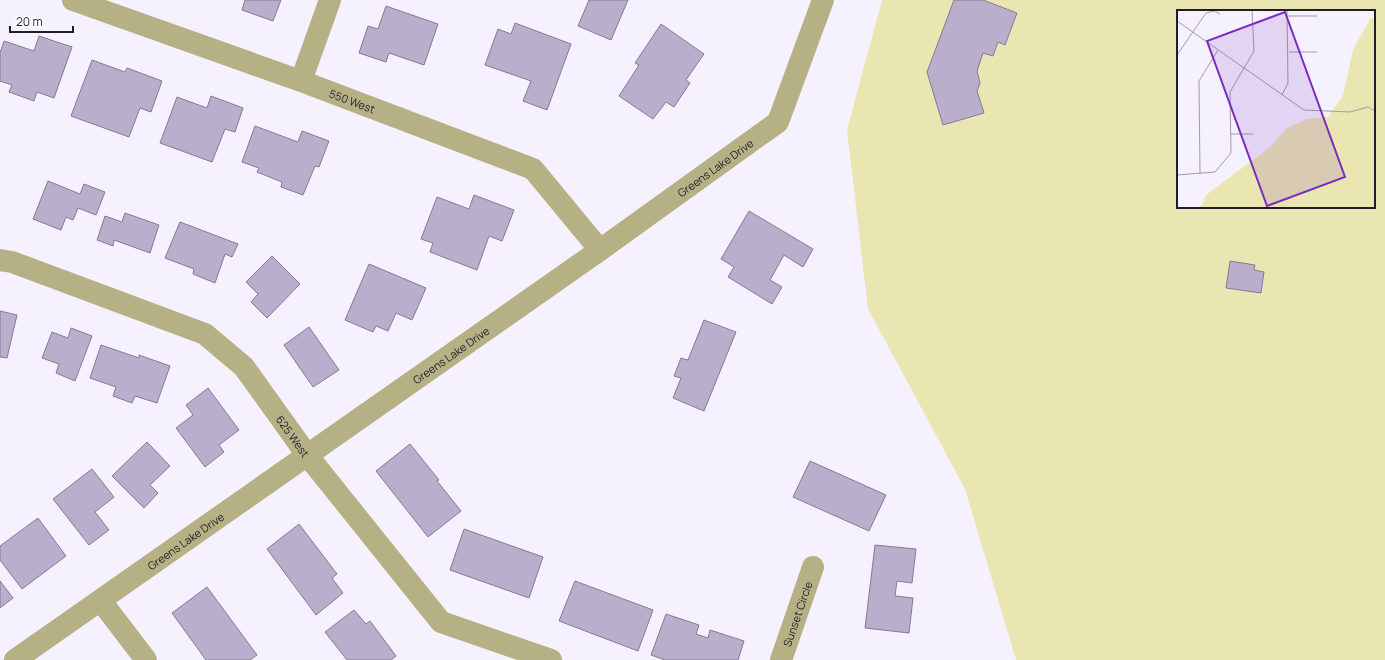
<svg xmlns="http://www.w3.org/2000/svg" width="1385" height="660" font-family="Manrope,sans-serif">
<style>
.green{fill:#eae6b2;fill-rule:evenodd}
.building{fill:#b9aecc;stroke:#847a96}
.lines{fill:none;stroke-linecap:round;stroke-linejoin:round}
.minor{stroke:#b5b185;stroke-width:22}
.labels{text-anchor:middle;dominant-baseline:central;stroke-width:3;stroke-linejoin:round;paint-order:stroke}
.street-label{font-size:11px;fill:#211d28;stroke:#fff}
.inset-road{fill:none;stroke:#a19ca8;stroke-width:1}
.view{fill:#7b2cbf;fill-opacity:0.15;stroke:#7b2cbf;stroke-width:2}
.inset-edge{fill:none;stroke:#211d28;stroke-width:2}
</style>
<rect width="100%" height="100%" fill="#f6f1fe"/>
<path class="green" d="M882,0H1385V660H1016L965,489L868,309L847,130ZM1178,11H1374V207H1178Z"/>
<g class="building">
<path d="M245,0H281L273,21L242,10Z"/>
<path d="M589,0H628L611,40L578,26Z"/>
<path d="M954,0H983L1017,13L1005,45L998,42L993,56L983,53L977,71L980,83L977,91L984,113L943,125L927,72Z"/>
<path d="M386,6L438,24L424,65L389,53L386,62L359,53L368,26L378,29Z"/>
<path d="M515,23L571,44L547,110L523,101L531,81L485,65L498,29L511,34Z"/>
<path d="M661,24L704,54L686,80L690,83L674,107L666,102L653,119L619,96L639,65L635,63Z"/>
<path d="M39,36L72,47L54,98L37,92L34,101L9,92L12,85L0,81V53L4,41L34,51Z"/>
<path d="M92,60L125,72L127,68L162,81L151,112L140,108L129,137L71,116Z"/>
<path d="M211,96L243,108L235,132L225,129L212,162L160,143L177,97L207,108Z"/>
<path d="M255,126L298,142L302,131L329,141L319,167L315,166L303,195L281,187L282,182L257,172L259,168L242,162Z"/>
<path d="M48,181L80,194L84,184L105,192L96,215L78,208L73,220L66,217L61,230L33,219Z"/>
<path d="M474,195L514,210L502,241L489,236L477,270L430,252L433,243L421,239L437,197L469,209Z"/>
<path d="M749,211L813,249L803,267L784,255L770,280L782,287L772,304L728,277L734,267L721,259Z"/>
<path d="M125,213L159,225L150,253L114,240L113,246L97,240L105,216L122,222Z"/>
<path d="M180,222L238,244L232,257L225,254L215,283L193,274L194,269L165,258Z"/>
<path d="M272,256L300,284L267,318L251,302L258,294L246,282Z"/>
<path d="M1230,261L1255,265L1254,270L1264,272L1261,293L1226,288Z"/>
<path d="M369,264L426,288L412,320L396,313L388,331L376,326L373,332L345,320Z"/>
<path d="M0,311L17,315L7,358L0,357Z"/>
<path d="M704,320L736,332L704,411L673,398L681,378L674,376L681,358L688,360Z"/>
<path d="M309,327L339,370L313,387L284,345Z"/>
<path d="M71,328L92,336L75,381L56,373L59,364L42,358L52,332L68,338Z"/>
<path d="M101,345L139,358V355L170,366L157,403L135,396L132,403L113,396L116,387L90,378Z"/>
<path d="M208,388L239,430L219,445L224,452L205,467L176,428L193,415L186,405Z"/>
<path d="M147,442L170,466L150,485L158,493L144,508L112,476Z"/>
<path d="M410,444L439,480L437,481L461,511L428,537L376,471Z"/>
<path d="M810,461L886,495L869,531L793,497Z"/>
<path d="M92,469L114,497L95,512L109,530L89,545L53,499Z"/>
<path d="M38,518L66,556L22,589L0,560V546Z"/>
<path d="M299,524L337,574L332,578L343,593L316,615L267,549Z"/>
<path d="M464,529L543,557L529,598L450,570Z"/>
<path d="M875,545L916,549L912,583L897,581L895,596L913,598L909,633L865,628Z"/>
<path d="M0,581L13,598L0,608Z"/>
<path d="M575,581L653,610L638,651L559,621Z"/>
<path d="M207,587L257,655L250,660H206L172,613Z"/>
<path d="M354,610L366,624L370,621L396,656L391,660H347L325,632Z"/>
<path d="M666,614L699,625L696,634L708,638L710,630L744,641L738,660H665L651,655Z"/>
</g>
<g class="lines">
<g class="minor">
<path id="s1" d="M73,0L301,81L533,169L600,250"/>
<path d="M301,81L330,0"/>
<path id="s2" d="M0,260L12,262L205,334L244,367L307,455L441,622L551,660"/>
<path d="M101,601L146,660"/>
<path id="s3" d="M15,660L600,250L778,122L823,0"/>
<path id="s4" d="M781,660L813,567"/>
</g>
</g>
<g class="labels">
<g class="street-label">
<text stroke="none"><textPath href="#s1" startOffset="297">550 West</textPath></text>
<text stroke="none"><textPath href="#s3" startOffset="856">Greens Lake Drive</textPath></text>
<text stroke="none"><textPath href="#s3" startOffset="532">Greens Lake Drive</textPath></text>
<text stroke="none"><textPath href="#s2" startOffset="354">625 West</textPath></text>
<text stroke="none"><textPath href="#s3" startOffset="208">Greens Lake Drive</textPath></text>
<text stroke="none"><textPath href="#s4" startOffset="49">Sunset Circle</textPath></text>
</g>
</g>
<g transform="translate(1177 10)">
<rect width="198" height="198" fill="#f6f1fe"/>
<path d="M198,8V198H18L25,195L29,185L92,138L109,119L129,109L151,107L166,85L176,40L192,10Z" fill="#eae6b2"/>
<path class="inset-road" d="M111,6H140M0,11L127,100L173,102L191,97L198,101M112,42H140M0,45L29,3L37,1L43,4M105,85L111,73L110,0M54,124H76M23,164L22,71L41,40M0,165L38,162L54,143L53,82L77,41L75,0"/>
<path class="view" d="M108,2L168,167L90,196L30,31Z"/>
<rect width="198" height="198" class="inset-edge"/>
</g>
<path d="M10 26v6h63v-6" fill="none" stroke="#211d28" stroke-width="2"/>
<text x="16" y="26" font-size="12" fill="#211d28" stroke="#ffffff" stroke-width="3" paint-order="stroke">20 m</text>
</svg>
